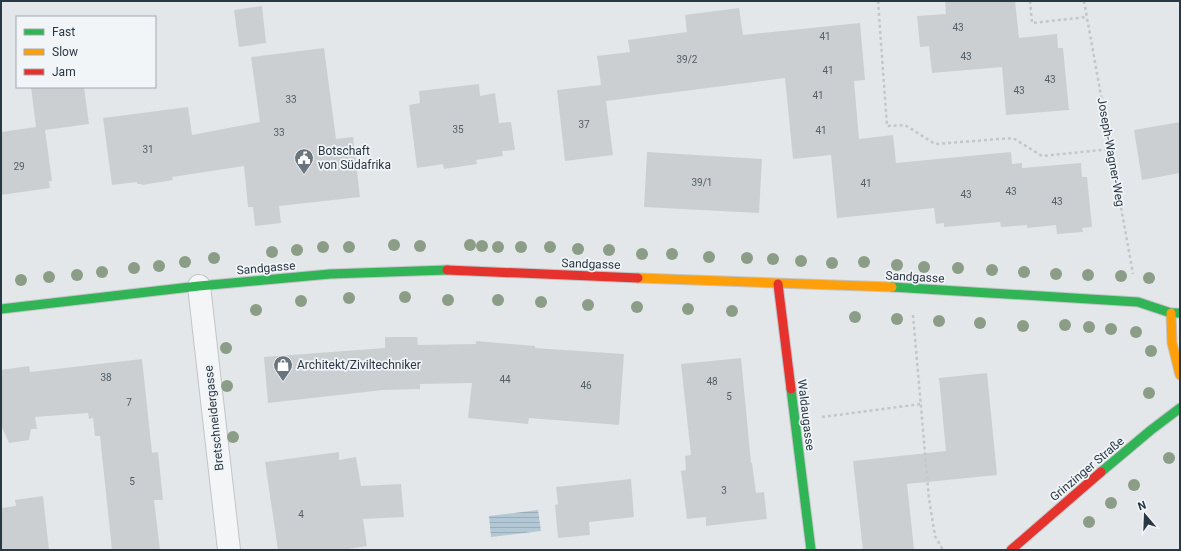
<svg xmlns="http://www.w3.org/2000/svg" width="1181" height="551" font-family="Roboto,sans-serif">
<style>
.water{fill:url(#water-rules)}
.building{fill:#cccfd1}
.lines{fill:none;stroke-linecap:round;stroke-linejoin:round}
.street-casing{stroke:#c2c5c7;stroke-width:24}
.fast-casing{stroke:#c2c5c7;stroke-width:11}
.slow-casing{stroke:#c2c5c7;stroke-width:11}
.jam-casing{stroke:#c2c5c7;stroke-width:11}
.path{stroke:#c3c7c9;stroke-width:2.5;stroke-dasharray:3 3;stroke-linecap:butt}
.street{stroke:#f3f5f6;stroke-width:22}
.fast{stroke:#30b455;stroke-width:9}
.slow{stroke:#ff9f0a;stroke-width:9}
.jam{stroke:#e5322d;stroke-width:9}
.tree{fill:#8c9d87}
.labels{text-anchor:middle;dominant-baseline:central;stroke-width:3.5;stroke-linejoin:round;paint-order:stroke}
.number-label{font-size:10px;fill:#525e67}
.poi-label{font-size:12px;fill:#293743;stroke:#f2f5f8;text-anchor:start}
.street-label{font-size:12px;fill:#293743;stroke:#f2f5f8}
</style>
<defs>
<pattern id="water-rules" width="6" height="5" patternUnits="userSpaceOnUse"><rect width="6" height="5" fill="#b2c8d5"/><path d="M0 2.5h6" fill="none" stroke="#99acb8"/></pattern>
</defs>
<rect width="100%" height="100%" fill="#e4e7e9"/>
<path class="water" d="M538,510L541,531L491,537L489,516Z"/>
<g class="building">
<path d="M945,1H1015L1019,38L1057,34L1058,48H1063L1069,110L1006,115L1002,67L932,73L929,46L920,47L917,16L946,14Z"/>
<path d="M262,6L266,43L239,47L234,10Z"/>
<path d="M739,8L743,35L860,23L865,80L854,81L859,139L893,135L896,163L1011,152L1012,164L1022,163V168L1081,163L1082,177H1087L1092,227L1082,228L1083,232L1057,234L1056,225L1027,228V225L1001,227L1000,222L944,227V223L936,224L934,208L837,218L831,155L793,159L785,78L606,101L613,155L565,161L557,90L601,85L597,56L630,52L628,40L687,32L685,15Z"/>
<path d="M324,48L336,139L353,137L360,197L279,206L281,223L255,226L253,207H248L244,166L172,177L173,180L142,185L141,184H137V182L112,185L103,118L188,107L192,135L260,122L251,57Z"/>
<path d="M479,84L480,96L495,93L499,123L511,122L515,150L502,151L503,156L476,160L477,164L444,169L443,164L417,168L409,105L420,103L419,91Z"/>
<path d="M31,87H84L89,124L45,130L52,181H49L50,188L1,195V132L36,127Z"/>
<path d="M1180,122V173L1142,180L1134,130Z"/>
<path d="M647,152L762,159L759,213L644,207Z"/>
<path d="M385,337H417L418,345L476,344V341L535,346V348L624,354L619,425L529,418L528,424L468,418L472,383L420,384V389L383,390L268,403L264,357L385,348Z"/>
<path d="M741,358L751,463H752L756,493L764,492L767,519L706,526V517L687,519L681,471L686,470L685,456L691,455L681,364Z"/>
<path d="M142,359L152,453L158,452L163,500H154L160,550H112L100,436H95L93,418L89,419L88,413L35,417L37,429H31L29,440L9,443L1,425V370L29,366L30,372Z"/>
<path d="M987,373L997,475L907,484L914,549L901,550H863L853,461L946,451L939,378Z"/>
<path d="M339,452V460L356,457L361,486L401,484L404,517L363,519L367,546L342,550H278L265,462Z"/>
<path d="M631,479L634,517L589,522L590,535L558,538L555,505L558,504L556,487Z"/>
<path d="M43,496L49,550H1V508L16,506L15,500Z"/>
</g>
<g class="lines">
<g class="street-casing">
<path id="street" d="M199,286L229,550"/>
</g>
<g class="fast-casing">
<g id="fast">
<path d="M892,287L1138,302L1171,313H1180"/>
<path d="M1,309L199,286L330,274L447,270"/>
<path d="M791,389L811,550"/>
<path d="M1101,472L1151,430L1180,408"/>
</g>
</g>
<g class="slow-casing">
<g id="slow">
<path d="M638,278L892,287"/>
<path d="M1171,313L1172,343L1180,375"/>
</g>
</g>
<g class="jam-casing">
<g id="jam">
<path d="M447,270L638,278"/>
<path d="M778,284L791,389"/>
<path d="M1011,550L1101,472"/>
</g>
</g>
<g class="path">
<path d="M878,1L887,126L905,125L935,144L1013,138L1042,156L1111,149"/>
<path d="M1030,1L1032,23L1087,17"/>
<path d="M1084,1L1133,274"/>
<path d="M913,315L929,499L935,536L943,550"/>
<path d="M822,417L921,404"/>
</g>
<use href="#street" class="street"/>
<use href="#fast" class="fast"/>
<use href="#slow" class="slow"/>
<use href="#jam" class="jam"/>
</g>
<g class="tree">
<circle cx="394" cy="245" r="6"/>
<circle cx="470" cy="245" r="6"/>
<circle cx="420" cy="246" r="6"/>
<circle cx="482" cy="246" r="6"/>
<circle cx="323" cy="247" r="6"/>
<circle cx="349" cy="247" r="6"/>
<circle cx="498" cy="247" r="6"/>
<circle cx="521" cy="247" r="6"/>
<circle cx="550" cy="247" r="6"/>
<circle cx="578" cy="249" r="6"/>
<circle cx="297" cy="250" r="6"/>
<circle cx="609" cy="250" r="6"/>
<circle cx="272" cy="252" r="6"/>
<circle cx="642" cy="254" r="6"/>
<circle cx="672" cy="254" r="6"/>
<circle cx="709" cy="257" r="6"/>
<circle cx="214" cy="258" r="6"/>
<circle cx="747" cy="258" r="6"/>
<circle cx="773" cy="259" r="6"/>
<circle cx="801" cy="261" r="6"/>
<circle cx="185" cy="262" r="6"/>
<circle cx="864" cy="262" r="6"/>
<circle cx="832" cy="263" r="6"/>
<circle cx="897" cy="265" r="6"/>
<circle cx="159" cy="266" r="6"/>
<circle cx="924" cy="267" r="6"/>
<circle cx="134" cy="268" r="6"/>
<circle cx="958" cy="268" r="6"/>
<circle cx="992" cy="270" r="6"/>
<circle cx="102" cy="272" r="6"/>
<circle cx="1024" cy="272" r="6"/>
<circle cx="1056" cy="274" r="6"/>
<circle cx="77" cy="275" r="6"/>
<circle cx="1088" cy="275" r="6"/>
<circle cx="1121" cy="276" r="6"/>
<circle cx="49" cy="277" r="6"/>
<circle cx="1149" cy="278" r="6"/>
<circle cx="21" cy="280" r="6"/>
<circle cx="405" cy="297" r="6"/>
<circle cx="349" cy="298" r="6"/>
<circle cx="448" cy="300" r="6"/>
<circle cx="498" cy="300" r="6"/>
<circle cx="301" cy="301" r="6"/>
<circle cx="541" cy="302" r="6"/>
<circle cx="588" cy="305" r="6"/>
<circle cx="637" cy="307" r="6"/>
<circle cx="688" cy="309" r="6"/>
<circle cx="256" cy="310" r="6"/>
<circle cx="732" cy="311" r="6"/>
<circle cx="855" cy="317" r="6"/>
<circle cx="897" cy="319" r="6"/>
<circle cx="939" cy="321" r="6"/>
<circle cx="980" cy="323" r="6"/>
<circle cx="1065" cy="325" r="6"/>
<circle cx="1023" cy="326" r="6"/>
<circle cx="1089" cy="327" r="6"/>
<circle cx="1111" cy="329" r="6"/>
<circle cx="1136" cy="332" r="6"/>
<circle cx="226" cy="348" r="6"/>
<circle cx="1151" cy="351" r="6"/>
<circle cx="227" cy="386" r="6"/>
<circle cx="1149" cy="393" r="6"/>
<circle cx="233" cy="437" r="6"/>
<circle cx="1169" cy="458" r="6"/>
<circle cx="1134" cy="485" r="6"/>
<circle cx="1111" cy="503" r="6"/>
<circle cx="1089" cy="522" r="6"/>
</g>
<defs>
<g id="civic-pin" transform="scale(1)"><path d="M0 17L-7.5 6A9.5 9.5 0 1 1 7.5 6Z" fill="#6a757d" stroke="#f2f5f8"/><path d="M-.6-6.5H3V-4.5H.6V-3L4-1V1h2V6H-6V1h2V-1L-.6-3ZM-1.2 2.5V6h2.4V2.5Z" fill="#fff"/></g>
<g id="shop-pin" transform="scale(1)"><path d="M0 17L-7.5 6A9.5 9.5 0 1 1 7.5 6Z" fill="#6a757d" stroke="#f2f5f8"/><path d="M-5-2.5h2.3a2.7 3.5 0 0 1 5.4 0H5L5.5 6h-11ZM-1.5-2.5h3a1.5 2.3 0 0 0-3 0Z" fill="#fff"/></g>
</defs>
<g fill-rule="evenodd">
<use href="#civic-pin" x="304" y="158"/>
<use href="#shop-pin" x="283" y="365"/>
</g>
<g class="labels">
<g class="number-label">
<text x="958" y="27">43</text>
<text x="825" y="36">41</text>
<text x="966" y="56">43</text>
<text x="687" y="59">39/2</text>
<text x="828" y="70">41</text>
<text x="1050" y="79">43</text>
<text x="1019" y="90">43</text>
<text x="818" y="95">41</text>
<text x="291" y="99">33</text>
<text x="584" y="124">37</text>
<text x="458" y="129">35</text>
<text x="821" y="130">41</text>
<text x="279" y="132">33</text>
<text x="148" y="149">31</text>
<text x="19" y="166">29</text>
<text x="702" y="182">39/1</text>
<text x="866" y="183">41</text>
<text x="1011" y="191">43</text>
<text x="966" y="194">43</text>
<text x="1057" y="201">43</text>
<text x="106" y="377">38</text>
<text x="505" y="379">44</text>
<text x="712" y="381">48</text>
<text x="586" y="385">46</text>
<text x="729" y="396">5</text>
<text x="129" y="402">7</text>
<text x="132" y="481">5</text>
<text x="724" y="490">3</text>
<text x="301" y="514">4</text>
</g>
<g class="poi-label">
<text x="318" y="151">Botschaft<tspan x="318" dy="14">von Südafrika</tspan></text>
<text x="297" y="365">Architekt/Ziviltechniker</text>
</g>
<g class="street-label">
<text transform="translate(1111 152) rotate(80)">Joseph-Wagner-Weg</text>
<text transform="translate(591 264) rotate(2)">Sandgasse</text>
<text transform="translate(266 268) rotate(-5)">Sandgasse</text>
<text transform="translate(915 277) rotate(3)">Sandgasse</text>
<text transform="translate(806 415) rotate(83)">Waldaugasse</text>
<text transform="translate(214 418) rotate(-96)">Bretschneidergasse</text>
<text transform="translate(1087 469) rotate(-40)">Grinzinger Straße</text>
</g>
</g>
<rect width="1181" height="551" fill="none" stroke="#293743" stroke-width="4"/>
<rect x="16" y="16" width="140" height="72" fill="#f2f5f8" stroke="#a2a9b0"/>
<rect x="24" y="29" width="20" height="6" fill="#30b455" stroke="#a2a9b0"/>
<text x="52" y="36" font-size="12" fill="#293743">Fast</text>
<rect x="24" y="49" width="20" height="6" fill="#ff9f0a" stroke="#a2a9b0"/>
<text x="52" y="56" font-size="12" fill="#293743">Slow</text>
<rect x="24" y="69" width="20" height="6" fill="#e5322d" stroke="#a2a9b0"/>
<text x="52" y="76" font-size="12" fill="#293743">Jam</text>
<g transform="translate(1145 515) rotate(341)" stroke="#f2f5f8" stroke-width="3" paint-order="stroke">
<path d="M0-3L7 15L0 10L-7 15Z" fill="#293743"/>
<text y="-6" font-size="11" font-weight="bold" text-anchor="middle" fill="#293743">N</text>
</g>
</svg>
